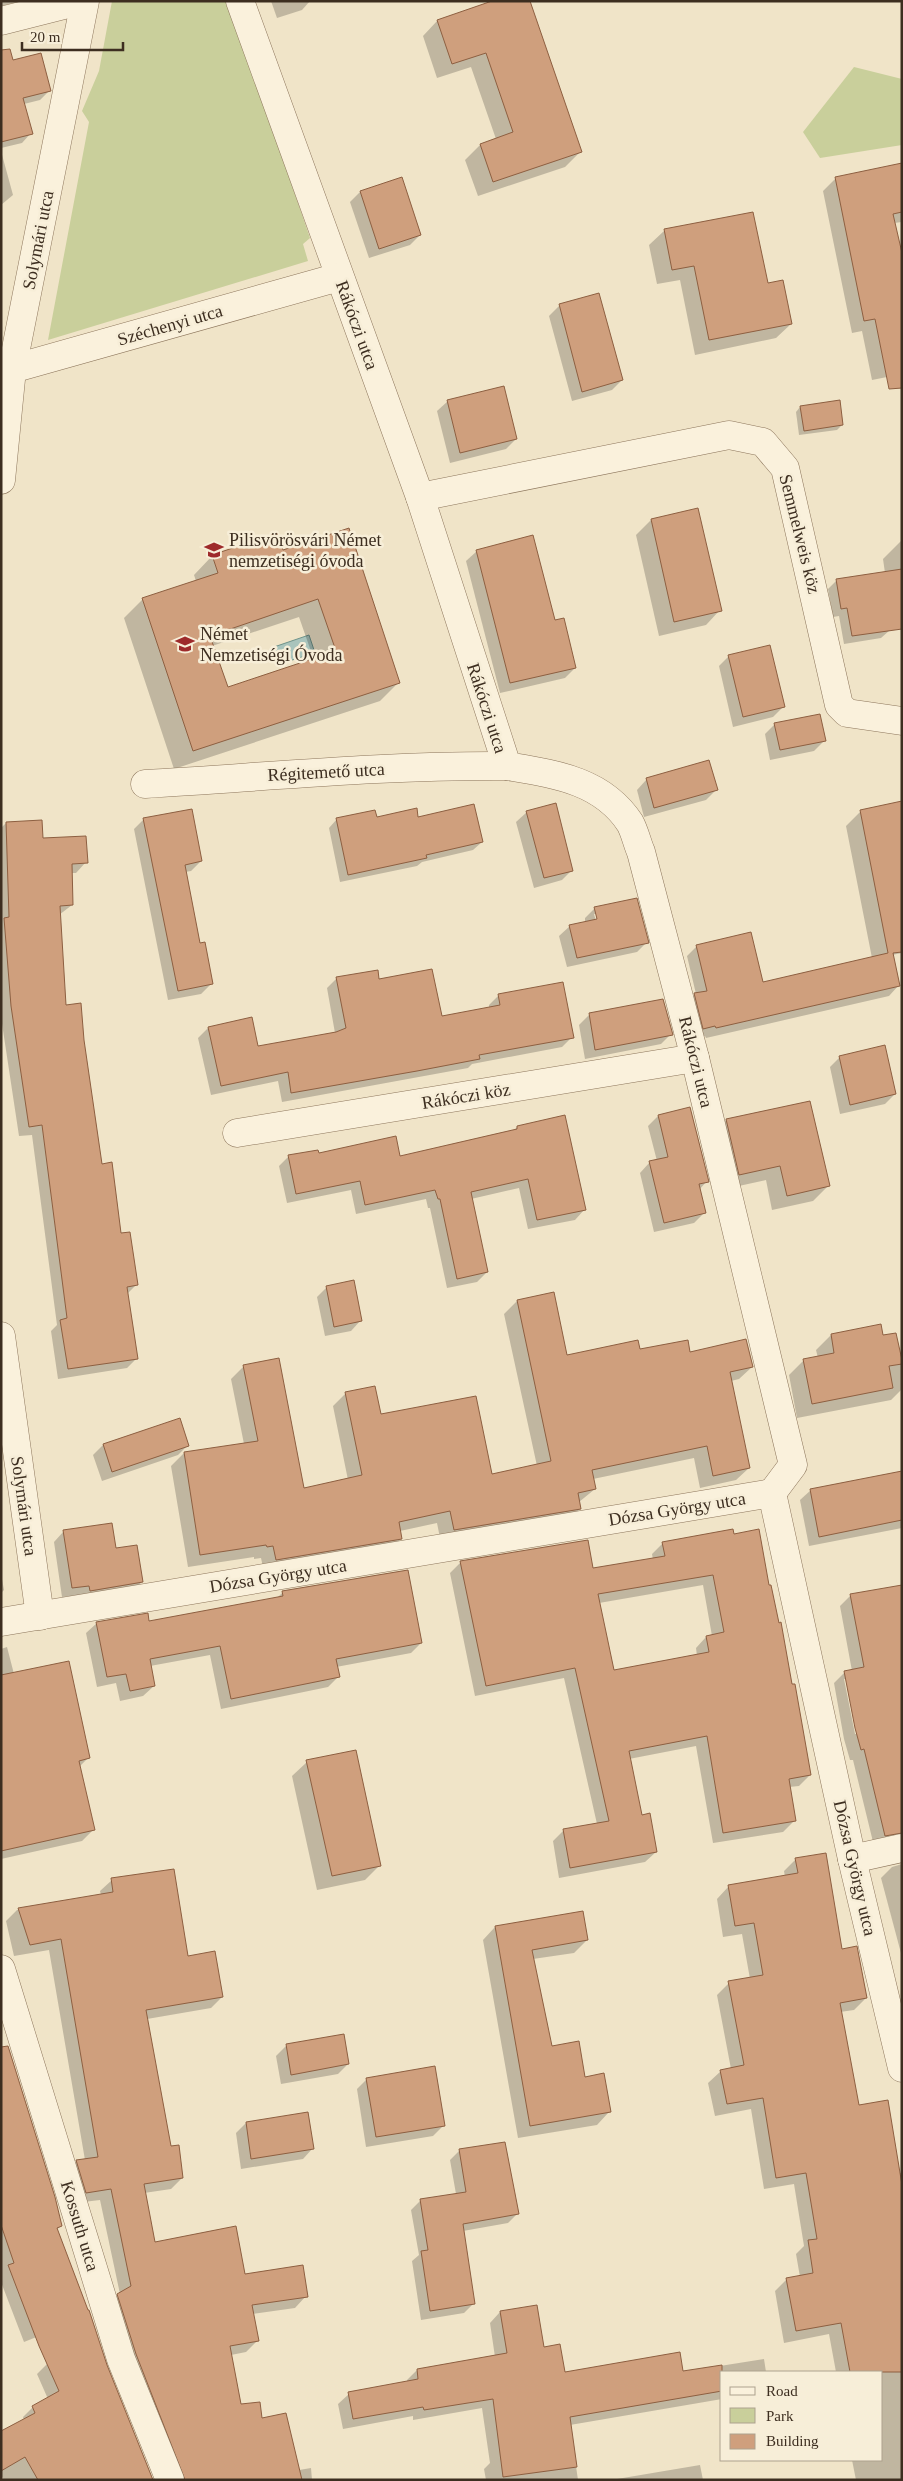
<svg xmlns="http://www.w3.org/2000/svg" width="903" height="2481" font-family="'Times New Roman',serif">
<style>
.green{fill:#c9cf9b}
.water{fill:#a9c4bc;stroke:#6f938a}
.shadow{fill:#0003;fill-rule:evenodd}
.building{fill:#cf9f7d;stroke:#8d5f41;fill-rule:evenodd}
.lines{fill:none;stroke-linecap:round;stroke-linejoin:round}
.minor-casing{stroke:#8d765c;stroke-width:29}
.minor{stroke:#faf1dc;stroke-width:28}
.labels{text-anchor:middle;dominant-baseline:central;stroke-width:5;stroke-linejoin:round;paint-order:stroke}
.street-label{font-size:18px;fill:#3d2e20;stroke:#f7eed8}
.poi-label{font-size:18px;fill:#3d2e20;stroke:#f7eed8;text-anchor:start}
</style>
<rect width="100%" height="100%" fill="#f0e4c8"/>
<g class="green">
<path d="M112,1H229L310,238L303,244L308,261L48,340L89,122L82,111L99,71Z"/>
<path d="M854,67L902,79V145L820,158L803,132Z"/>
</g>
<path class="water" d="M309,635L315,653L276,665L271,648Z"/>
<g class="shadow">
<path d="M1,1H22L1,6Z"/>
<path d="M271,1H310L302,10L277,18Z"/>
<path d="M496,1L580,152L565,167L478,196L465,160L480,145L496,139L471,67L437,78L423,36L437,21Z"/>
<path d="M1,64L49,91L40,100L24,104L31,133L22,143L1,148Z"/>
<path d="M1,151L13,195L1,205Z"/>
<path d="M902,165V222L894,223L902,374L872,380L862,331L852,333L823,191L836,178Z"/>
<path d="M360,192L420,235L410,245L369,258L350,202Z"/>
<path d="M752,213L767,284L791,324L776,338L695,355L680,280L657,284L649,245L664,231Z"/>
<path d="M598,295L622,380L612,390L572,401L549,316L559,306Z"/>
<path d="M448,401L516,439L506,449L450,463L437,411Z"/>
<path d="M800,407L842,425L837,430L799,435L796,412Z"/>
<path d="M651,520L720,610L706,625L659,636L636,535Z"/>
<path d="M901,541L902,587L890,630L881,638L844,644L839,616L833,617L828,589L837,580L885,573L883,559Z"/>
<path d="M282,551L399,682L380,701L174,769L124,618L143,599L196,581L194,575L212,556ZM299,617L314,660L227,688L212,646Z"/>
<path d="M477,551L555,622L575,668L565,678L500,693L466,561Z"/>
<path d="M729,656L783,707L773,717L733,727L719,666Z"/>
<path d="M775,724L824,741L814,751L770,760L765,734Z"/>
<path d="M647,779L716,790L706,800L644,817L637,790Z"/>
<path d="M902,803V953L892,955L899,985L889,996L706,1038L705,1036L693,1038L685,1004L696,994L687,956L697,946L762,983L872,958L846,826L861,811Z"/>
<path d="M527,812L572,870L562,880L534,888L516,822Z"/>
<path d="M376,818L417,819L482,842L473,850L422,862L417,866L340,882L329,828L337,819Z"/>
<path d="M144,819L201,861L191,871L185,872L199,944L211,984L201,994L168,1000L134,829Z"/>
<path d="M6,823L86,862L76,873H71L72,905L59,915L65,1006L83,1040L101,1165L120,1235L136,1285L127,1294L137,1358L127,1368L58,1379L51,1331L57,1325L32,1135L19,1136L1,1017V828Z"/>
<path d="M595,908L647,942L637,952L567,967L559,936L570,926L585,922V918ZM594,914H597L599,925H597Z"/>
<path d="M337,978L441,1018L489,1008V1005L499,995L572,1037L562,1047L472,1064L468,1068L282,1102L278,1081L211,1095L198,1038L208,1028L257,1048L335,1033L327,988Z"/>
<path d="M662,1001L671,1034L661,1044L585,1059L579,1025L589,1015Z"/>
<path d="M840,1057L895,1094L885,1104L840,1114L830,1067Z"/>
<path d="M658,1116L707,1181L699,1190L705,1212L694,1223L654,1232L640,1173L650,1162L657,1161L648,1126Z"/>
<path d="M726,1120L828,1186L813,1201L772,1210L766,1180L725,1189L712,1135Z"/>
<path d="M517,1127L584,1210L575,1220L528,1229L519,1188L471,1199L487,1272L477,1282L447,1288L430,1208H428L426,1199L356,1214L351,1190L287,1203L279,1166L289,1156L318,1155L399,1158L513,1132Z"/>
<path d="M327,1287L361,1320L351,1331L325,1336L317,1297Z"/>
<path d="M553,1293L566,1357L639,1351L690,1353L752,1367L739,1379L731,1381L749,1468L736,1480L700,1488L694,1458L593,1479L595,1489L579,1502L580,1509L567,1521L441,1543L437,1523L400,1531L401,1539L388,1551L264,1572L261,1558L254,1559V1557L188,1567L171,1466L184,1453L244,1444L231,1379L244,1366L303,1489L348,1480L333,1406L346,1393L380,1415L491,1475L537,1466L504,1314L517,1301Z"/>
<path d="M895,1334L902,1367V1389L891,1400L797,1418L789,1375L804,1360L818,1358L816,1350L831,1335L882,1337Z"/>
<path d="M103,1445H188L178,1455L102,1481L93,1455Z"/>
<path d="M902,1472V1528L809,1546L800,1500L811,1490Z"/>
<path d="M64,1531L115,1550L142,1582L131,1592L80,1601L79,1595L62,1597L54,1542Z"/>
<path d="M733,1535L768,1587L810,1775L799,1786L789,1787L794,1821L783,1832L713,1843L696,1746L629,1759L641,1816L656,1852L645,1862L559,1878L553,1841L564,1830L597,1824L564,1678L475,1696L450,1573L461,1562L592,1570L653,1560L652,1554L663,1543ZM703,1585L712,1636L706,1637L696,1648L697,1656L613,1672L599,1603Z"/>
<path d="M1,1574L4,1590L1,1593Z"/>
<path d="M283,1592L421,1643L411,1653L336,1667L338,1677L328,1687L221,1709L210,1655L150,1666L154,1686L143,1696L120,1701L116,1683L97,1687L86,1633L97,1623L148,1622L276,1599Z"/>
<path d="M851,1595L902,1753V1848L874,1846L853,1760H850L844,1739L834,1683L845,1672L852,1671L840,1606ZM844,1679H847L857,1734H855Z"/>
<path d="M7,1647L14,1674L88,1758L79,1767L93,1830L82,1841L1,1859V1649Z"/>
<path d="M307,1762L380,1865L365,1880L317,1890L292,1776Z"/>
<path d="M796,1859L866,1998L854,2010L840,2012L858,2106L898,2173H902V2480H856L852,2460H882V2372H836L829,2334L784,2343L775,2291L787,2279L800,2277L796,2254L804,2246L794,2184L764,2189L751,2109L715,2116L708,2083L721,2071L731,2069L717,1995L729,1983L750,1979L742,1934L723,1937L717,1899L729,1886L785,1877L784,1871Z"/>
<path d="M902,1864V1957L881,1878L892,1867Z"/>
<path d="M112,1880L222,1997L211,2008L147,2019L170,2147L182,2178L171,2189L144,2193L154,2243L306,2296L295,2308L252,2314L257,2341L246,2352L231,2355L240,2405L261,2419L299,2470L311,2468L312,2480H217L213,2450L162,2458L107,2306L120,2294L100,2200L75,2203L65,2173L77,2161L85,2160L49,1950L14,1956L6,1921L17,1910L101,1895L100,1891Z"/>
<path d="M495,1927L587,1940L574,1953L533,1959L551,2047L584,2078L609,2112L597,2125L518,2138L483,1940Z"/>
<path d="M287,2045L348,2064L338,2074L281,2084L276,2056Z"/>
<path d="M367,2079L443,2126L433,2136L366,2147L357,2089Z"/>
<path d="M1,2101L61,2226L56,2230L141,2480H4L1,2475V2432L24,2420L23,2417L33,2407L48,2399L37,2374L47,2364L39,2336L24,2342L1,2282Z"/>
<path d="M246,2123L313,2148L303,2159L241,2169L236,2133Z"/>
<path d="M460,2150L517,2214L508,2223L463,2231L473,2304L464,2313L421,2320L412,2261L419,2255L411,2210L420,2201L456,2194L450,2160Z"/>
<path d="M500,2312L543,2349L564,2373L682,2372L764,2359L766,2372H722V2399L570,2425L578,2480H486L484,2469L490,2463L482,2408L413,2420V2416L343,2429L338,2404L349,2394L407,2383V2380L417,2370L495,2357L490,2323Z"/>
<path d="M700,2465L703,2480H611Z"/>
</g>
<g class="building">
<path d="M492,1H530L582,152L493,182L480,144L513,132L486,53L452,64L437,20Z"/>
<path d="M10,49L13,60L41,53L51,91L23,98L33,134L1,142V50Z"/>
<path d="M902,163V212L893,214L902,253V388L889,389L875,319L864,321L835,177Z"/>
<path d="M402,177L421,235L379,249L360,191Z"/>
<path d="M753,212L768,283L783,280L792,324L709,340L694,266L672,270L664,229Z"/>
<path d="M599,293L623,380L582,392L559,304Z"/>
<path d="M504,386L517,439L460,453L447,400Z"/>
<path d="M840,400L843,425L804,431L800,406Z"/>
<path d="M698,508L722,611L674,622L651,519Z"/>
<path d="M349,528L400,683L193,751L142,598L218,573L212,555L277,533L283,550ZM318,599L336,651L228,687L210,636Z"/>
<path d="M533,535L555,620L564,618L576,668L510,683L476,550Z"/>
<path d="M902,569V629L852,636L847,608L841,609L836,579Z"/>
<path d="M770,645L785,707L743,717L728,655Z"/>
<path d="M820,714L826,741L780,750L774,723Z"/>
<path d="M709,760L718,790L654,808L646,778Z"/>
<path d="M902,801V952L893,953L900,986L716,1028L715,1026L703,1029L694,993L707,991L696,945L751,932L763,982L888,953L860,810Z"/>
<path d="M556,803L573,871L544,878L526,811Z"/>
<path d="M474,804L483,842L426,855L427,858L348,875L336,818L375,810L377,817L417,808L418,817Z"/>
<path d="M192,809L202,861L185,865L200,943L205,942L213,984L178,991L143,818Z"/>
<path d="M42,820L43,838L86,836L88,863L72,864L73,905L60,906L66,1005L81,1003L84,1040L102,1164L112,1162L121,1233L130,1232L138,1285L127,1287L138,1359L68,1369L60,1320L67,1318L42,1125L29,1127L11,1006L4,918L9,917L6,822Z"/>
<path d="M637,898L649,943L577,958L569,925L597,919L594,907Z"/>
<path d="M432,969L442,1016L500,1005L498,994L563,982L574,1038L479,1055L480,1059L417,1071L291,1093L288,1072L221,1086L208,1027L252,1017L258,1046L336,1032L346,1028L336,977L378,970L379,979Z"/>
<path d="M663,999L673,1035L595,1050L589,1013Z"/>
<path d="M885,1045L896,1094L850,1105L839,1056Z"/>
<path d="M810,1101L830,1186L787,1196L780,1166L739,1175L726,1119Z"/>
<path d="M690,1107L709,1182L699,1184L706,1213L664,1223L649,1161L668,1157L658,1115Z"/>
<path d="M565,1115L586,1210L537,1220L528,1179L471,1192L488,1272L457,1279L440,1199H438L435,1190L365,1205L360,1181L296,1194L288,1155L318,1150L319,1153L396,1136L400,1156L517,1129V1126Z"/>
<path d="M354,1280L362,1321L334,1327L326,1286Z"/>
<path d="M554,1292L567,1355L638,1340L640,1349L688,1340L690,1352L746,1339L753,1367L730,1372L750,1468L713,1476L707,1446L592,1470L596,1489L578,1493L581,1509L454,1530L450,1511L399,1522L402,1539L276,1560L273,1546L267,1547L266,1545L200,1555L184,1452L258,1441L243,1365L279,1358L304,1488L362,1475L345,1392L375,1386L381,1414L476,1396L492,1474L551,1461L517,1300Z"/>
<path d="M881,1324L883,1335L896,1333L902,1360V1364L889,1366L893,1388L812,1404L803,1359L834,1353L831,1334Z"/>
<path d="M180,1418L189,1446L112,1472L103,1444Z"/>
<path d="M902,1471V1520L819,1537L810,1489Z"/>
<path d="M112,1523L116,1548L137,1545L143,1582L90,1591L89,1586L72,1588L63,1530Z"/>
<path d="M733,1529L734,1534L759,1529L769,1585H771L779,1623L781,1622L792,1684H795L811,1775L789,1779L796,1821L723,1833L707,1736L629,1751L642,1815L650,1813L657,1852L570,1868L563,1829L609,1821L575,1668L486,1686L460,1561L588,1540L593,1568L665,1556L662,1542ZM713,1575L724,1632L706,1636L709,1652L614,1670L598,1594Z"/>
<path d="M408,1570L422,1643L336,1659L340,1677L231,1699L220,1646L150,1659L155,1686L130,1691L126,1674L107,1677L96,1622L148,1613L149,1621L283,1596L282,1591Z"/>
<path d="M902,1585V1833L885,1836L864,1749L861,1750L855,1728L844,1671L864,1667L850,1594Z"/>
<path d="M69,1661L90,1758L79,1761L95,1830L1,1851V1675Z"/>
<path d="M356,1750L381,1866L332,1876L306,1760Z"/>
<path d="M826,1853L842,1949L857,1946L867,1998L840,2003L859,2105L888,2100L902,2185V2372H850L841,2323L796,2331L786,2278L813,2273L808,2240L817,2239L806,2173L776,2178L763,2098L727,2104L720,2070L744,2065L728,1981L763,1975L754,1923L735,1926L728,1885L798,1873L795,1858Z"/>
<path d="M174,1869L188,1956L215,1951L223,1997L146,2010L171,2146L179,2145L183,2178L144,2184L155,2242L236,2226L245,2274L303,2265L308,2297L252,2305L259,2341L230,2346L241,2404L260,2402L262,2418L286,2413L302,2480H185L136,2354L117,2294L131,2286L111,2189L86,2193L76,2160L98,2157L61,1939L30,1945L18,1908L113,1892L111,1878Z"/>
<path d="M583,1911L588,1940L532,1950L552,2046L579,2041L585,2077L604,2073L611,2112L530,2126L495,1926Z"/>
<path d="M344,2034L349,2064L291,2075L286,2044Z"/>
<path d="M8,2046L55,2197L62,2226L57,2228L88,2310H89L107,2365L153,2480H38L25,2457L1,2471V2431L35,2413L32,2406L59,2391L39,2346L8,2265L14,2263L1,2225V2047Z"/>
<path d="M435,2066L445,2126L376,2137L366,2078Z"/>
<path d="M308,2112L314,2149L251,2159L246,2122Z"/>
<path d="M505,2142L519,2214L463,2224L475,2304L430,2311L421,2251L428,2250L420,2199L466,2192L459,2149Z"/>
<path d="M537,2305L544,2347L560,2344L565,2372L680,2352L683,2371L722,2365V2391L570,2417L577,2467L503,2477L493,2399L424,2410L423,2407L353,2419L348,2392L418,2379L417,2369L507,2353L500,2311Z"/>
</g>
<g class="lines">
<g class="minor-casing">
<g id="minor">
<path d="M240,1L420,497L507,766C554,774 602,780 630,823C635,832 637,843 641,852L695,1058L793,1465L772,1493"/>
<path d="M1,21L80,1"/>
<path d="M1,372L339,277"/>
<path d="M1,480L12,369L85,1"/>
<path d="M420,497L729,435L763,442L785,468L839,705L847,713L902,721"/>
<path d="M145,784C266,777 386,765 507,766"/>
<path d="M237,1133L695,1058"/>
<path d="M1,1336L40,1616"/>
<path d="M772,1493L852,1859L902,2068"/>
<path d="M1,1622L772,1493"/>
<path d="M852,1859L902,1848"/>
<path d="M1,1969L121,2359L170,2480"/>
</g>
</g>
<use href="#minor" class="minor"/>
</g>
<defs>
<g id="school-bare" transform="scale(1.5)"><path d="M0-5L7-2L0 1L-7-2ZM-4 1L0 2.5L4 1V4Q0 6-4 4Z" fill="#9e2a2b" stroke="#f7eed8" stroke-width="2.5" paint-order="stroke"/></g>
</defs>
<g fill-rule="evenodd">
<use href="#school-bare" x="214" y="550"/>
<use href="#school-bare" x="185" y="644"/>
</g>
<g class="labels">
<g class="street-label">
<text transform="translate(38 240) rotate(-79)">Solymári utca</text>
<text transform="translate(170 325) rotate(-16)">Széchenyi utca</text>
<text transform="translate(357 325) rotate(70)">Rákóczi utca</text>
<text transform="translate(800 534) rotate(76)">Semmelweis köz</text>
<text transform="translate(487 708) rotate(72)">Rákóczi utca</text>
<text transform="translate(326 772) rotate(-3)">Régitemető utca</text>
<text transform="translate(696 1062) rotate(76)">Rákóczi utca</text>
<text transform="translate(466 1096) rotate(-9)">Rákóczi köz</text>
<text transform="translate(24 1506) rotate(82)">Solymári utca</text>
<text transform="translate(677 1509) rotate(-9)">Dózsa György utca</text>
<text transform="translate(278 1576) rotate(-9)">Dózsa György utca</text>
<text transform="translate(855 1868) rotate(77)">Dózsa György utca</text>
<text transform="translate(80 2226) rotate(73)">Kossuth utca</text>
</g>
<g class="poi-label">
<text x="229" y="540">Pilisvörösvári Német<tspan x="229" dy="21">nemzetiségi óvoda</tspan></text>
<text x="200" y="634">Német<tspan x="200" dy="21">Nemzetiségi Óvoda</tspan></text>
</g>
</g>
<rect width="903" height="2481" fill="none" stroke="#3d2e20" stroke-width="5"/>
<rect x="720" y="2371" width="162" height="90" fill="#f7eed8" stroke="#ada18e"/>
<rect x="730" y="2387" width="25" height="8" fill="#faf1dc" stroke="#ada18e"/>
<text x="766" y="2396" font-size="15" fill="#3d2e20">Road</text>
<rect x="730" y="2408" width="25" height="15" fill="#c9cf9b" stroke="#ada18e"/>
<text x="766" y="2421" font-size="15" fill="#3d2e20">Park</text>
<rect x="730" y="2434" width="25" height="15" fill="#cf9f7d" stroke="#ada18e"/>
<text x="766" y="2446" font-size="15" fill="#3d2e20">Building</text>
<path d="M22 42v8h101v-8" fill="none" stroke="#3d2e20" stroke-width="2.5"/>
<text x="30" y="42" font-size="15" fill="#3d2e20" stroke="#f7eed8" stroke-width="4" paint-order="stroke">20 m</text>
</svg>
